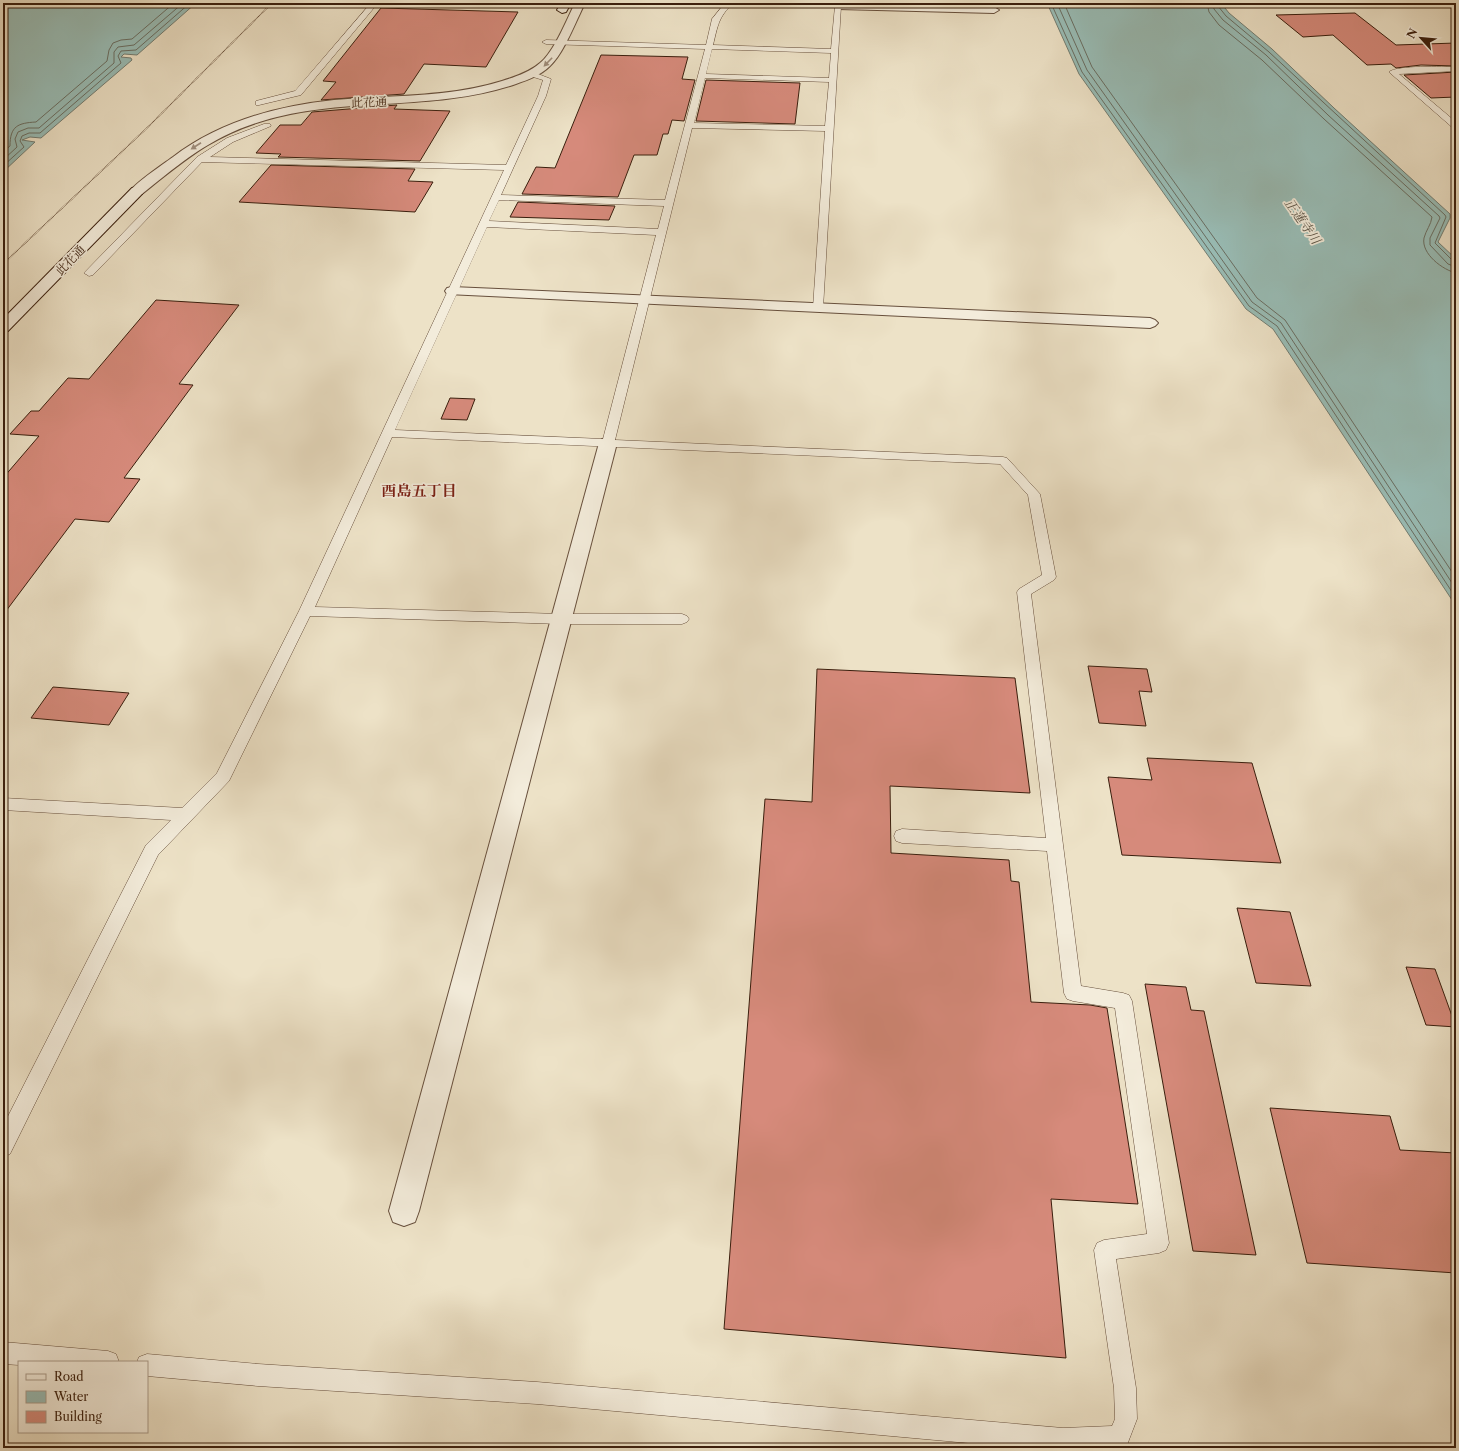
<svg xmlns="http://www.w3.org/2000/svg" width="1459" height="1451" font-family="'Libre Caslon Text','Noto Serif JP',serif">
<style>
.water{fill:#99bdb6;stroke:#737d72}
.lines{fill:none;stroke-linecap:round;stroke-linejoin:round}
.shore{stroke:#6a6e62;stroke-width:1}
.building{fill:#d68a7b;stroke:#3a1e0d}
.lane-casing{stroke:#674f3c;stroke-width:1}
.street-casing{stroke:#674f3c;stroke-width:2}
.secondary-casing{stroke:#3a1e0d;stroke-width:2}
.path{stroke:#3a1e0d;stroke-width:1.5;stroke-dasharray:0.5 1;stroke-linecap:butt}
.lane{fill:#f3ecdb;fill-rule:evenodd}
.street{fill:#f3ecdb;fill-rule:evenodd}
.secondary{fill:#f3ecdb;fill-rule:evenodd}
.oneway{fill:#a08f7e}
.labels{text-anchor:middle;dominant-baseline:central;stroke-width:3.5;stroke-linejoin:round;paint-order:stroke}
.far-street-label{font-size:12px;fill:#3a1e0d;stroke:#f3ecdb}
.far-water-label{font-size:13px;font-style:italic;fill:#564e40;stroke:#f3ecdb}
.neighbourhood-label{font-size:15px;font-weight:bold;fill:#7a1f14;stroke:#f3ecdb}
</style>
<rect width="100%" height="100%" fill="#ede2c7"/>
<filter id="stains"><feTurbulence type="fractalNoise" baseFrequency=".005" numOctaves="4"/><feColorMatrix values="0 0 0 0 .2 0 0 0 0 .09 0 0 0 0 .02 0 0 0 .5 -.17"/></filter>
<radialGradient id="worn" r=".72"><stop offset=".6" stop-color="#630" stop-opacity="0"/><stop offset="1" stop-color="#630" stop-opacity=".3"/></radialGradient>
<g class="water">
<path d="M3,3H196L137,55L124,54L121,57L131,58L132,60L41,138L30,137L22,140L35,142L3,172Z"/>
<path d="M1047,3H1221L1229,13L1272,49L1334,108L1450,214V218L1438,242L1456,259V606L1273,329L1246,309L1079,74Z"/>
</g>
<g class="lines">
<g class="shore">
<path d="M1051,3L1082,72L1249,306L1277,326L1456,598"/>
<path d="M1057,3L1087,70L1252,302L1281,323L1456,589"/>
<path d="M1064,3L1092,67L1257,298L1285,320L1456,578"/>
<path d="M1207,3L1209,12L1219,25L1262,60L1324,119L1432,217C1431,225 1426,230 1424,238C1421,254 1443,270 1456,273"/>
<path d="M1213,3L1214,9L1223,20L1266,55L1328,115L1439,216L1440,218L1430,238V245L1448,264L1456,267"/>
<path d="M1218,3V6L1226,16L1269,52L1445,215L1446,217L1435,243L1452,260L1456,262"/>
<path d="M3,152L10,146C10,126 18,123 36,122L107,61L109,50L113,43L121,40L132,39L174,3"/>
<path d="M3,160L17,147L15,139L18,132L28,128H39L114,63V52L118,47L134,45L183,3"/>
<path d="M3,166L24,147L20,141L22,136L29,133H40L121,63L118,56L121,51L136,50L190,3"/>
</g>
</g>
<g class="building">
<path d="M381,8L518,12L486,67L424,64L404,94L321,100L336,82L323,81Z"/>
<path d="M1355,13L1396,45L1456,43V66L1421,65L1396,68L1391,64L1367,65L1333,35L1303,37L1276,15Z"/>
<path d="M601,55L688,57L682,79L695,80L684,121L672,120L668,134H663L657,155H634L618,197L522,194L536,167L555,168Z"/>
<path d="M1456,72V97L1431,98L1404,75Z"/>
<path d="M706,80L800,83L795,124L696,121Z"/>
<path d="M397,105L394,109L450,111L420,161L278,157L281,154L256,153L280,125H301L312,112Z"/>
<path d="M271,165L415,169L408,181L433,182L415,212L239,202Z"/>
<path d="M518,202L615,206L609,220L510,217Z"/>
<path d="M156,300L239,305L179,384L193,385L124,478L140,479L109,522L75,519L3,615V478L39,436L10,434L31,411H39L68,378L89,379Z"/>
<path d="M450,398L475,399L467,420L441,419Z"/>
<path d="M1088,666L1147,669L1152,692L1139,691L1146,726L1099,723Z"/>
<path d="M817,669L1015,678L1030,793L890,786L891,853L1009,860L1011,881L1019,882L1031,1002L1090,1005L1107,1008L1138,1204L1051,1199L1066,1358L724,1329L765,799L812,802Z"/>
<path d="M53,687L129,693L109,725L31,718Z"/>
<path d="M1147,758L1252,763L1281,863L1122,855L1108,777L1152,780Z"/>
<path d="M1237,908L1290,912L1311,986L1256,983Z"/>
<path d="M1406,967L1435,969L1456,1027L1426,1025Z"/>
<path d="M1145,984L1186,987L1191,1010L1204,1011L1256,1255L1193,1251Z"/>
<path d="M1270,1108L1390,1116L1400,1150L1456,1153V1273L1307,1263Z"/>
</g>
<g class="lines">
<g class="lane-casing">
<g id="lane">
<path d="M371,3H378L301,95L259,105H256V101L295,91Z"/>
<path d="M453,3L578,4L581,6L578,8L456,5Z"/>
<path d="M725,3H733C718,18 718,25 713,45L831,49L835,6L838,4L841,6L823,308L818,311L813,308L825,131L692,128L615,440L1003,457L1007,458L1040,494L1056,577L1054,580L1031,594L1081,986L1123,993L1129,995L1132,1001L1169,1243L1166,1250L1159,1253L1116,1259L1136,1388L1137,1419L1127,1445L1120,1448H1024L537,1404L258,1386L147,1376V1362H137L139,1357L147,1354L258,1364L537,1382L1063,1428L1112,1426L1115,1419L1114,1388L1094,1250L1097,1243L1104,1240L1147,1234L1115,1008L1073,1001L1067,999L1064,993L1047,851L902,843L896,841L894,836L896,831L902,829L1046,838L1017,592L1019,589L1042,575L1028,495L1000,464L392,437L315,607L562,614H682L687,616L689,619L687,622L682,624H562L310,616L229,781L158,855L10,1154L3,1157V1126L146,845L171,820L3,810V798L182,808L217,773L299,611L504,170L202,162L93,275L89,276L84,273L197,157L227,138L264,124H270L271,126L233,142L210,157L506,165L538,96L543,80L530,76L529,74L533,72L551,79L546,96L501,195L665,200L705,49L546,44L542,42L546,40L706,45L712,19ZM712,49L831,53L829,78L706,74ZM705,78L829,82L825,126L694,123ZM499,200L664,206L658,229L489,221ZM487,227L656,235L603,439L395,430Z"/>
<path d="M1323,3H1392L1389,5H1326Z"/>
<path d="M1456,67V71L1399,74L1456,122V128H1453L1389,72C1397,65 1443,67 1456,67Z"/>
<path d="M3,1342L108,1351L116,1354L119,1362H19V1365L3,1364Z"/>
</g>
</g>
<g class="street-casing">
<g id="street">
<path d="M575,3H585C576,21 564,53 550,66C539,77 524,81 510,86C434,110 353,98 277,117C217,132 188,157 142,194H132L130,191C138,181 162,165 173,157C219,122 276,106 334,100C390,95 447,98 502,81C515,77 530,72 540,63C554,52 567,19 575,3Z"/>
<path d="M834,3L994,7L999,10L994,13L838,9L833,6Z"/>
<path d="M452,287L1150,318L1155,320L1158,323L1155,326L1150,328L447,294L445,291L447,288Z"/>
<path d="M608,438L614,439L617,443L419,1211L415,1222L404,1226L393,1222L389,1211L599,443L602,439Z"/>
</g>
</g>
<g class="secondary-casing">
<g id="secondary">
<path d="M561,3H571L566,12L562,13L557,10Z"/>
<path d="M137,187L142,188L144,191L142,194L8,331L3,333V319L132,188Z"/>
</g>
</g>
<path class="path" d="M3,264L149,126L272,3"/>
<use href="#lane" class="lane"/>
<use href="#street" class="street"/>
<use href="#secondary" class="secondary"/>
</g>
<defs><path id="oneway-solid" d="M-6-.8H1V-3.2L6.5 0L1 3.2V.8H-6Z"/></defs>
<g class="oneway">
<use href="#oneway-solid" transform="translate(548 62) rotate(134)"/>
<use href="#oneway-solid" transform="translate(196 146) rotate(147)"/>
</g>
<g class="labels">
<g class="far-street-label">
<text transform="translate(369 102) rotate(-2)">此花通</text>
<text transform="translate(70 260) rotate(-46)">此花通</text>
</g>
<g class="far-water-label">
<text transform="translate(1303 221) rotate(55)">正蓮寺川</text>
</g>
<g class="neighbourhood-label">
<text x="419" y="490">酉島五丁目</text>
</g>
</g>
<rect width="1459" height="1451" fill="none" stroke="#ede2c7" stroke-width="16"/>
<rect x="4" y="4" width="1451" height="1443" fill="none" stroke="#3a1e0d" stroke-width="2"/>
<rect x="8" y="8" width="1443" height="1435" fill="none" stroke="#3a1e0d"/>
<rect x="18" y="1361" width="130" height="72" fill="#f3ecdb" stroke="#a99a89"/>
<rect x="26" y="1374" width="20" height="6" fill="#f3ecdb" stroke="#a99a89"/>
<text x="54" y="1381" font-size="12" fill="#3a1e0d">Road</text>
<rect x="26" y="1391" width="20" height="12" fill="#99bdb6" stroke="#a99a89"/>
<text x="54" y="1401" font-size="12" fill="#3a1e0d">Water</text>
<rect x="26" y="1411" width="20" height="12" fill="#d68a7b" stroke="#a99a89"/>
<text x="54" y="1421" font-size="12" fill="#3a1e0d">Building</text>
<g transform="translate(1421 38) rotate(297)" stroke="#f3ecdb" stroke-width="3" paint-order="stroke">
<path d="M0-3L7 15L0 10L-7 15Z" fill="#3a1e0d"/>
<text y="-6" font-size="11" font-weight="bold" text-anchor="middle" fill="#3a1e0d">N</text>
</g>
<rect width="100%" height="100%" filter="url(#stains)"/>
<rect width="100%" height="100%" fill="url(#worn)"/>
</svg>
